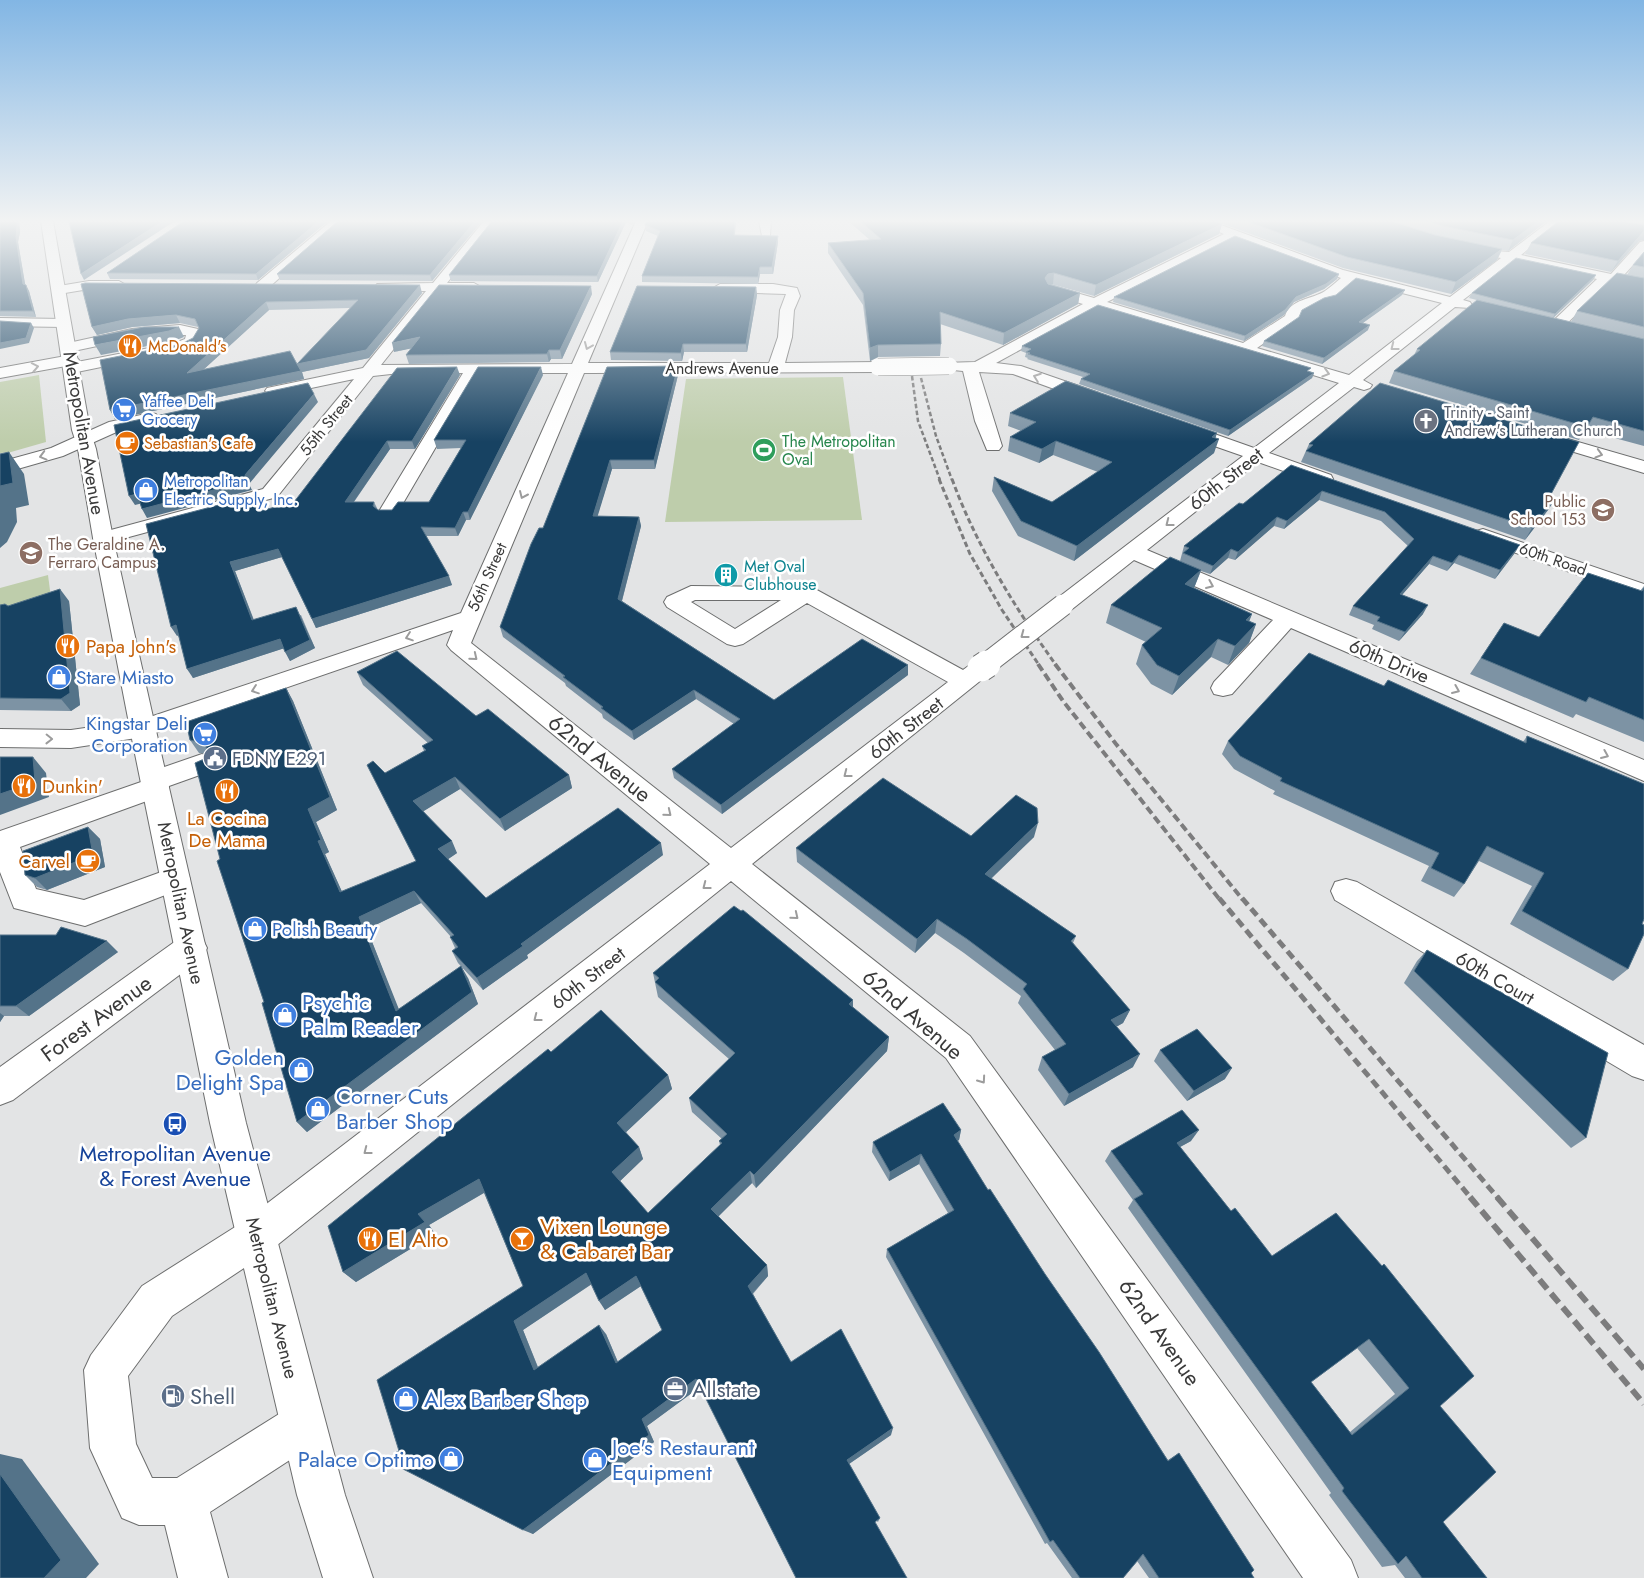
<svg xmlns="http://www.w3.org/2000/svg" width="1644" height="1578" font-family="Jost,sans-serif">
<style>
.green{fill:#becdab}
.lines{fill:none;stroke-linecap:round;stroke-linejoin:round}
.minor-casing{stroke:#6d6e6e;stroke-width:2}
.major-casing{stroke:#6d6e6e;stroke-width:2}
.minor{fill:#fff;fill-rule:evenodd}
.major{fill:#fff;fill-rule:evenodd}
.rail-far4{stroke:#7c7c7d;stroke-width:2.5;stroke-dasharray:4.5 2.5;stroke-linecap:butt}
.rail-far3{stroke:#7c7c7d;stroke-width:3;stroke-dasharray:5.5 3;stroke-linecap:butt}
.rail-far2{stroke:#7c7c7d;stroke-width:4;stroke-dasharray:8 4;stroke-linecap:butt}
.rail-far1{stroke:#7c7c7d;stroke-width:5;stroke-dasharray:9 5;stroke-linecap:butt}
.rail{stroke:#7c7c7d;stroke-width:6;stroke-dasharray:12 6;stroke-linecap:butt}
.minor-bridge-far2-casing{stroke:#6d6e6e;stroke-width:18;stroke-linecap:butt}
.minor-bridge-far1-casing{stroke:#6d6e6e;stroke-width:23;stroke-linecap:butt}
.minor-bridge-casing{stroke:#6d6e6e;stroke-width:29;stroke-linecap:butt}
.minor-bridge-far2{stroke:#fff;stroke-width:17}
.minor-bridge-far1{stroke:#fff;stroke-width:21}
.minor-bridge{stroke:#fff;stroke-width:27}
.wall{fill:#7d93a4;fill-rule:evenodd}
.shaded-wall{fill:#547389}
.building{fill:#174262;stroke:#547389;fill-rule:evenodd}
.oneway{stroke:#9c9c9c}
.labels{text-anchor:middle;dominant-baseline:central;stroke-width:5;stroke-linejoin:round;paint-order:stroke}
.far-food-label{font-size:16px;fill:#c56008;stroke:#fff;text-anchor:start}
.far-street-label{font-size:16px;fill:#3a3a3a;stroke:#fff}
.far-shop-label{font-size:16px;fill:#366cbe;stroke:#fff;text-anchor:start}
.far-worship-label{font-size:16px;fill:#5b616d;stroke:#fff;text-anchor:start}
.far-leisure-label{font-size:16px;fill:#27864d;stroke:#fff;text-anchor:start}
.far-education-label{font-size:16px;fill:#785e54;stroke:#fff;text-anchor:end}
.far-culture-label{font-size:16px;fill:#0d838f;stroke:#fff;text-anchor:start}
.street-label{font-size:19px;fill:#3a3a3a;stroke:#fff}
.food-label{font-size:19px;fill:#c56008;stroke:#fff;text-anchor:start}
.shop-label{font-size:19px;fill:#366cbe;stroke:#fff;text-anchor:start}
.service-label{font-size:19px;fill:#4e5e75;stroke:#fff;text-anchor:start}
.near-street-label{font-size:22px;fill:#3a3a3a;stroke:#fff}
.near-shop-label{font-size:22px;fill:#366cbe;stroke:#fff;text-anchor:start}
.near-transit-label{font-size:22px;fill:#164399;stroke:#fff}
.near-food-label{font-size:22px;fill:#c56008;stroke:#fff;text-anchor:start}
.near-service-label{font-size:22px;fill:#4e5e75;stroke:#fff;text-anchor:start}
</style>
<rect width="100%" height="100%" fill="#e3e4e5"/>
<g class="green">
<path d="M39,375L46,442L11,452L0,453V382Z"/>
<path d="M843,377L862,520L665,522L686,379Z"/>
<path d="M48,575L51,598L0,612V588Z"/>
</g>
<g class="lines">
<g class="minor-casing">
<g id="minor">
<path d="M331,221H344L267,289H257L255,286L257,283Z"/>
<path d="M484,221H496L447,283H474L481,287L479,290L440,291L381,365L572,364L636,221H648L588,363H769L778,337L780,310L786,294L720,292L713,288L720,284H773L797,288L800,296L794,310L792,337L785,363L878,362L886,367L878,372L584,373L471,643L731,848L948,682L807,603L743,644L735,646L727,644L667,607L664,602L667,597L691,586L807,587L815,589L963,670C972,663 978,659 990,663L993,668L990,673L752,864L970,1036L1351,1560L1358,1578H1303L946,1058L731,881L271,1250L172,1316L128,1376L136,1444L152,1478H177L287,1409L303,1402L319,1409L326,1425L319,1441L210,1512L228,1578H178L165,1525H139L122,1518L90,1448L84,1370L91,1355L142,1286L243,1222L710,864L451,650L447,645L453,630L143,737L71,748L0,747V729L71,730L141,720L461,613L568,373H479L395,517H381L378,513L463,373L391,374L373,376L277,497L103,544L96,542L93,538L96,534L263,489L354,379L273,396L265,391L267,388L363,368L426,291H382L375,287L377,284L433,283ZM695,600H781L735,629L691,602Z"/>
<path d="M759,221H771L770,236H762Z"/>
<path d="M1193,221H1210L1343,270L1450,297L1501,258L1495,257L1493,254L1495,251L1509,252L1550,221H1563L1521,255L1611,274L1640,242L1644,241V253L1623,276L1644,281V289L1610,282L1561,329H1551L1549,326L1551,323L1597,279L1514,261L1463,300L1470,302L1472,305L1470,308L1455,307L1363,380L1372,385L1370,388L1364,390L1354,387L1269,453L1331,475L1333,479L1331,483H1317L1258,462L1147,550L1644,760V781L1291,628L1232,694L1223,696L1214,694L1211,688L1214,682L1273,620L1134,560L1071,610L1063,612L1055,610L1052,605L1055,600L1243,456L1177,433L1174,429L1177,425H1189L1254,448L1339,383L1096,308L996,363L1021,366L1099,393L1101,397L1099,401H1087L1013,374L979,372L1002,446L999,450H987L975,421L963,371L943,369L941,366L943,363L975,362L1083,304L1047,293L1045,290L1047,287L1052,286L1094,298L1224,234ZM1234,238L1341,278C1336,282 1331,287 1325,291C1313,299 1290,299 1285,316L1243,343L1107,302ZM1354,281L1442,303L1349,375L1257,348L1296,321C1305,308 1317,304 1332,298C1340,295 1347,286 1354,281Z"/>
<path d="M89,281H119L126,285L119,289H89L59,294L52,290L59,286Z"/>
<path d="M0,318L64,319L71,323L64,327L0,326Z"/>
<path d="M180,325L198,329L201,337L195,345L184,350L72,373L66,371L64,368L66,366L0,378V368L71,355L76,357L79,360L77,362L175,343L185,339L186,335H149L69,352L61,347L64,344L132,329Z"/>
<path d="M150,413L156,414L159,418L156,422L121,430L63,456L0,474V462L51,448L109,422Z"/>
<path d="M1540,431L1644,461V473L1534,440L1531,436L1534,432Z"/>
<path d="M1483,529L1644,584V598L1476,539L1473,535L1476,531Z"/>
<path d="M202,754L211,757L215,764L211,771L169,786L166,794L20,847L36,889L84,900L175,867L186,871L190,879L186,887L85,926L14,908L0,872V831L141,782L144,774Z"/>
<path d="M1346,879L1357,882L1644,1045V1080L1632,1076L1335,900L1331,891L1335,882Z"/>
<path d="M191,934L202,938L207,948L202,958L13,1100L0,1105V1067L180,938Z"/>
</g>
</g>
<g class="major-casing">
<path id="major" d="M41,221H53L90,430L96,449L113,538L159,744L246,1123L345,1495L373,1578H323L297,1495L210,1123L133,744L93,538L78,449L72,430Z"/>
</g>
<use href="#minor" class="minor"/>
<use href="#major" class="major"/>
<g class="rail-far4">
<path d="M912,376L918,421L940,480"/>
<path d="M921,378L936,436L952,480"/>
</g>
<g class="rail-far3">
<path d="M939,479L970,554L1002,610L1039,665"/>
<path d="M952,479C976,545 1015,608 1056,665"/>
</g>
<g class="rail-far2">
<path d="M1038,664L1063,701L1220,900"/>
<path d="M1055,664L1116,744L1243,900"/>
</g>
<g class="rail-far1">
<path d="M1219,898L1471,1198"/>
<path d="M1242,898L1498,1198"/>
</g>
<g class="rail">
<path d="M1470,1197L1644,1404"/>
<path d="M1497,1197L1644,1369"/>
</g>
<g class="minor-bridge-far2-casing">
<path id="minor-bridge-far2" d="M878,367L949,366"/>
</g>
<g class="minor-bridge-far1-casing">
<path id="minor-bridge-far1" d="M985,665L1063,605"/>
</g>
<g class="minor-bridge-casing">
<path id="minor-bridge" d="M981,668L987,664"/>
</g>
<use href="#minor-bridge-far2" class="minor-bridge-far2"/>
<use href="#minor-bridge-far1" class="minor-bridge-far1"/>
<use href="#minor-bridge" class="minor-bridge"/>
</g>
<g class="wall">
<path d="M0,221H19L20,232L18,242L25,285L29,291L36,317L0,316Z"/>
<path d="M184,221H328L258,280L110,279L107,273Z"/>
<path d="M338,221H482L432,281L280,280L277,274Z"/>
<path d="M492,221H635L632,225L626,222L598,282L451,281L449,275Z"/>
<path d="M647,221H736L735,235L778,242L773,274H760L758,284L642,282V276L658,236L646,231L645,225Z"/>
<path d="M848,221H1215L1222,224L1219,234L1094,296L1051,284L1080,293L1078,304L1003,345L940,324L941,344L940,356L878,357L870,361L863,305L828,253V243L870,240Z"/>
<path d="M1215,221H1547L1508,251L1502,250L1497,260L1451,294L1343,268Z"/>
<path d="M1559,221H1644V225L1639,241L1611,272L1525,254L1531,243Z"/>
<path d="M1644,252V446L1585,430L1579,440L1389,383L1394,371L1414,355L1417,349L1492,304L1469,298L1472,293L1596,275L1593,280L1553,318L1571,322L1577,311L1627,275L1633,265Z"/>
<path d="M1339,274L1337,279L1324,289L1294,302L1284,315L1244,341L1113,302L1114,297Z"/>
<path d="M81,284L422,293L369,358L302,372L304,379L115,419L110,410L193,338L199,328L198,327L180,323L132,327L97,335L92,327ZM350,308L297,364L204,369L269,310Z"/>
<path d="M756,287L757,295L747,352H684L682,361L611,360L610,352Z"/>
<path d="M592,294L562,359H551L549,362L409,364L406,355L411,348L394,352Z"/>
<path d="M1402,295L1363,323L1368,330L1322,364L1262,346L1264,341Z"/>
<path d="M1022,346L1309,371L1314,373L1312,378L1228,436L1079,384L1081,379L1083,377L1027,359L1028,358L1025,357L1026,353L1021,351Z"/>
<path d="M460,375L415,449H390L354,502H374L378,510H392L429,502L461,448L437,449L434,440L543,375L470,520H466L458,536H426L452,585L316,628L282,557L235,571L254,620L301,615L315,648L290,661L284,648L193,678L178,635L177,636L294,502Z"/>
<path d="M678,375L655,469H612L597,516L639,517L641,526L622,601L774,700L908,675L722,814L674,778L672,769L734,724L696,699L634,740L603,718L602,714L566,686L565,683L503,637L500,627L543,528Z"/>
<path d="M1010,413L1216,438L1214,453L1074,561L1018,536L992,491L994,477L1052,502L1098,472L1053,455L1039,463L1008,451L1010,437L1021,431L1008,426Z"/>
<path d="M1309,444L1550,496L1548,510L1525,540L1301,462Z"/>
<path d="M1291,465L1514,554L1495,579L1454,563L1447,571L1429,564L1402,595L1423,614L1399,641L1372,629L1374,625L1349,615L1353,606L1408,546L1381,521L1319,500L1284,529L1274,526L1235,560L1228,558L1210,574L1201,571L1194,588L1252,614L1249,621L1256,624L1249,643L1228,665L1211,657L1172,695L1151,684L1136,664L1142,645L1146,642L1106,623L1111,605L1180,561L1184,546L1243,504Z"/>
<path d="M1644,586V742L1576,714L1573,718L1470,674L1504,623L1539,637L1640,591Z"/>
<path d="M69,601L80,705L71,711L0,710V605L8,606Z"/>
<path d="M357,672L476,716L569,775L572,788L505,831L460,789L423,811L457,853L448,859L486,898L663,855L527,955L528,958L483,990L458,963L452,951L455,948L450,937H451L421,903L367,929L398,1009L468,978L478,1004L307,1132L297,1122L264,1002L220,859L204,759L206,754L199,753L190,740L286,688L293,701L337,810L316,822L329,852L325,854L342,892L416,861L385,773L424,751L422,746L428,743L363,685Z"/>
<path d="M1384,686L1523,742L1527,736L1642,924L1628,969L1613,981L1510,924L1532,886L1479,861L1464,884L1454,897L1421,881L1429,866L1273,794L1275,791L1234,769L1222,754L1228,741Z"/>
<path d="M88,827L100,839L105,867L47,890L37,887L25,875Z"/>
<path d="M971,836L1034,837L991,879L1076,936L1073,943L1130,1010L1123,1023L1116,1027L1133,1067L1064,1106L1038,1070L1042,1057L1055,1050L1018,1003L1021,996L964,953L935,933L915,953L797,862L796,848Z"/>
<path d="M0,935L118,952L29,1016H4L0,1022Z"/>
<path d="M1427,950L1586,1138L1571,1148L1404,983L1417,961Z"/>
<path d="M653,973L853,1008L889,1037L887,1051L756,1188L752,1183L718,1216L767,1265L768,1276L753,1294L791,1362L891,1435L849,1464L880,1518L878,1522L700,1387L647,1426L654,1442L533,1534L399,1451L523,1286L484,1193L429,1225L435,1234L356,1282L343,1272L551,1052L668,1075L672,1089L626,1132L639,1147L643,1159L620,1181L648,1213L720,1145L719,1141L722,1139L692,1112L689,1098L729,1059L658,997ZM592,1284L605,1310L641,1286L662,1330L618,1362L606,1334L538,1367L523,1330Z"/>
<path d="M1160,1050L1225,1079L1187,1101L1154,1061Z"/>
<path d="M961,1130L959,1140L957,1141L988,1190L1168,1460L1179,1453L1254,1578H1149L1137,1561L1123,1578H1072L1047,1543L1045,1544L886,1257L887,1249L948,1213L919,1164L889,1181L872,1152L873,1142Z"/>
<path d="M1191,1141L1180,1147L1231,1211L1272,1256L1336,1213L1440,1406L1443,1522L1487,1578H1405L1395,1565L1382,1567L1329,1495L1331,1493L1128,1208L1133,1200L1105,1161L1111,1151ZM1357,1348L1395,1394L1350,1432L1311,1382Z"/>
</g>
<g class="shaded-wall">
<path d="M17,221H19L20,232L18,242L26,289L23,284L16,237Z"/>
<path d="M163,221H175L84,280L81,274Z"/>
<path d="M319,221H328L258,280L256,274Z"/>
<path d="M475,221H482L432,281L430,275Z"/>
<path d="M623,221H625L626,222L598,282L597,276Z"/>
<path d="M735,221H736L734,242V235Z"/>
<path d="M1539,221H1547L1508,251L1513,240Z"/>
<path d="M1222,224L1219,234L1094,296L1096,285Z"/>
<path d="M1644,231V240L1639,241L1611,272L1618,261Z"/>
<path d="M778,236V242L773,274L772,267Z"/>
<path d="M1502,249L1497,260L1451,294L1456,282Z"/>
<path d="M760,267V274L758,284V277Z"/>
<path d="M1054,273L1053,284L1047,285L1045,278L1048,274Z"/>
<path d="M1339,274L1337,279L1324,289L1294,302L1284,315L1244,341L1245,336L1296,297Z"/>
<path d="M1596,275L1593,280L1552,319L1555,314Z"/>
<path d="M26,285L29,291L36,317L33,311Z"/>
<path d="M420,285L422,293L369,358L302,372L304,379L115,419L110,410L297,364Z"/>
<path d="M591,286L592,294L562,359L560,350Z"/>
<path d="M756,287L757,295L747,352L746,344Z"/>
<path d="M1405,290L1402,295L1357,327L1359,322Z"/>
<path d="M1080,293L1078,304L1003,345L1004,333Z"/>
<path d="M266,302L269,310L191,381L187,373Z"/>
<path d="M176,315L180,323L132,327L97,335L92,327L128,319Z"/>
<path d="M31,323L34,328L29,343L0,349V343Z"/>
<path d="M1370,325L1368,330L1322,364L1324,358Z"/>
<path d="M179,327L184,337L174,341L101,355L95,345Z"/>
<path d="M420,337L423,346L394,352L392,343Z"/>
<path d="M683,344L684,352L682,361L681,353Z"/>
<path d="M878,345V357L870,361V348Z"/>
<path d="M549,350L551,359L549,362L547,354Z"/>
<path d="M678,366V375L655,469L654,460Z"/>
<path d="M457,367L460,375L415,449L412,441Z"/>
<path d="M541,367L543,375L470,520L468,512Z"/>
<path d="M1314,373L1312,378L1228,436L1230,430Z"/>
<path d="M314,394L318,402L249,484L252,490L147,518L142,509L245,475Z"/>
<path d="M1217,433L1214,443L1219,439L1214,453L1074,561L1077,546Z"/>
<path d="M387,441L390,449L348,510L345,502Z"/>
<path d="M1056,441L1053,455L1039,463L1042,449Z"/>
<path d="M9,452L24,474L29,505L16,508L17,522L7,542L0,548V486Z"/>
<path d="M610,460L612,469L595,525L593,516Z"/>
<path d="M1322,491L1319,500L1284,529L1287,521Z"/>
<path d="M137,494L143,503L135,505L129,496Z"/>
<path d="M1556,498L1548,510L1525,540L1532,528Z"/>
<path d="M463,512L466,520L458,536L455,528Z"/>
<path d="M639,517L641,526L620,608L618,599Z"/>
<path d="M1277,517L1274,526L1235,560L1238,552Z"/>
<path d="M1520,545L1514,554L1495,579L1500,570Z"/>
<path d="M278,549L282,557L235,571L257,629L252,620L230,562Z"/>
<path d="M1231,549L1228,558L1210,574L1213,566Z"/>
<path d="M1459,555L1454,563L1447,571L1452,563Z"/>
<path d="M1433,556L1429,564L1395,603L1400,594Z"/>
<path d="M1201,570L1194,588L1185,584Z"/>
<path d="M449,576L452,585L316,628L312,619Z"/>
<path d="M60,589L69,601L80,705L71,711L61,699Z"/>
<path d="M1428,605L1423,614L1399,641L1405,632Z"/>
<path d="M296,607L315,648L290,661L285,652Z"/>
<path d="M1252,614L1245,632L1246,620Z"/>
<path d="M1256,624L1249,643L1228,665L1235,646Z"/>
<path d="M176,625L181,634L177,636L171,627Z"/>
<path d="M280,639L285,648L193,678L187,669Z"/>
<path d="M1218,639L1211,657L1172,695L1179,676Z"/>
<path d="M908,665V675L722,814L721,805Z"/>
<path d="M286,688L293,701L337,810L316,822L329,852L325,854L348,905L340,892L318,841L308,809Z"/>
<path d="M694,690L696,699L634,740L632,731Z"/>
<path d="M33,757L46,773L49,797L0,815V794Z"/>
<path d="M569,775L572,788L505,831L500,819Z"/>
<path d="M455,777L460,789L419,814L413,801Z"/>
<path d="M1038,823L1034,837L981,888L985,874Z"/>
<path d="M88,827L100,839L105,867L47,890L35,878Z"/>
<path d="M452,841L457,853L444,862L438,849Z"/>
<path d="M661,843L663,855L527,955L528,958L483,990L477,978L521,944Z"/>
<path d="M414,891L421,903L367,929L404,1022L396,1011L359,917Z"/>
<path d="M937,919L935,933L915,953L917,939Z"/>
<path d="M107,941L118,952L29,1016L16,1006Z"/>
<path d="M461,966L468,978L478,1004L307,1132L297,1122Z"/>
<path d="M853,1000V1015L849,1004Z"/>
<path d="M1130,1010L1123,1023L1105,1033L1111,1020Z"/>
<path d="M0,1013L4,1016L0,1022Z"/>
<path d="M889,1037L887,1051L756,1188L754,1175Z"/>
<path d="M1140,1054L1133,1067L1064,1106L1069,1094Z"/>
<path d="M1232,1068L1225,1079L1187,1101L1194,1091Z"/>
<path d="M668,1075L672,1089L622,1136L617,1123Z"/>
<path d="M961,1130L959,1140L951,1145L954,1135Z"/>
<path d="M1199,1130L1191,1141L1169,1153L1177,1143Z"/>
<path d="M639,1147L643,1159L617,1184L612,1172Z"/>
<path d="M921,1154L919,1164L889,1181L890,1172Z"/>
<path d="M750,1171L752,1183L714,1221L711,1209Z"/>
<path d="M479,1179L487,1191L429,1225L435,1234L356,1282L343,1272L418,1214Z"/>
<path d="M767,1265L768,1276L750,1296L748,1286Z"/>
<path d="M586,1273L593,1283L523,1330L542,1378L534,1370L514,1321Z"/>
<path d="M636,1276L641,1286L605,1310L599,1301Z"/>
<path d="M599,1325L606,1334L622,1372L616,1363Z"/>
<path d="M696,1379L700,1387L647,1426L654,1442L533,1534L523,1530L642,1419Z"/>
<path d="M893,1428L891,1435L846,1466L847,1460Z"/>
<path d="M0,1454L22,1459L99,1564L86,1578H44L0,1474Z"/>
</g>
<g class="building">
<path d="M0,221H17V227L16,237L23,284L26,285L33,311H0Z"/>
<path d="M69,221H163L81,274Z"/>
<path d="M184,221H319L256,274L107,273Z"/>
<path d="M338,221H475L430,275L277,274Z"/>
<path d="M492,221H623L597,276L449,275Z"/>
<path d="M647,221H735L734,235L778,236L772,267H760L758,277L642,276L660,231L645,225Z"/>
<path d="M860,221H1215L1222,224L1096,285L1054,273L1048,274L1045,278L1048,284L1080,293L1004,333L940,312L941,344L878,345L870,348L863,293L828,243L881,239Z"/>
<path d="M1246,221H1391L1435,235L1502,249L1456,282L1347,257Z"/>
<path d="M1427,221H1539L1513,240L1443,226Z"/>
<path d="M1559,221H1621L1644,225V231L1618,261L1531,243Z"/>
<path d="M1235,236L1339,274L1326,284L1296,297L1285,310L1245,336L1114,297Z"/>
<path d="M1644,252V267L1633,265Z"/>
<path d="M1516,258L1596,275L1555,314L1472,293Z"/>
<path d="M1617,273L1644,278V327L1577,311Z"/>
<path d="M1356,278L1405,290L1359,322L1370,325L1324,358L1264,341L1299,317L1302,310L1324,298L1336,295Z"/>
<path d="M85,283L420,285L366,350L297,364L301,371L110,410L100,360L181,344L193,338L199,328L195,319L176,315L128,319L92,327L81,284ZM358,300L297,364L290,351L187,373L266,302Z"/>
<path d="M439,285L591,286L560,350H549L547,354L406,355L420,337L392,343Z"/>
<path d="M637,286L756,287L746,344H683L681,353L610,352Z"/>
<path d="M1477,300L1644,339V431L1593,417L1587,427L1394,371L1420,350L1417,349Z"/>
<path d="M1098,305L1311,368L1307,371L1314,373L1230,430L1081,379L1090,374L1028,354L1030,353L1026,352L1031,349L1022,346Z"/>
<path d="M0,321L31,323L26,338L0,343Z"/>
<path d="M144,327H179L169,331L95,345L93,337Z"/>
<path d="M678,366L654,460H610L593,516L639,517L618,599L774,700L862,639L908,665L721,805L672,769L740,719L694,690L632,731L601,708L603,707L563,677L565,676L500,627L531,544L539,528H543L607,367Z"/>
<path d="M457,367L412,441H387L345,502H374L373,506L378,510H392L398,502H429L466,440H434L478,367H541L468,512H463L455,528L421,527L449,576L312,619L278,549L230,562L252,620L296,607L310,640L285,652L280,639L187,669L176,625L171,627L146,524L253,496L260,511L294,502L397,368Z"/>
<path d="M1066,381L1217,433L1212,437L1219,439L1077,546L1021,521L994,477L1052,502L1112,462L1056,441L1042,449L1010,437L1036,422L1010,413Z"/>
<path d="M308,383L314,394L245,475L247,481L142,509L137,494L129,496L114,425Z"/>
<path d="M1380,383L1579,442L1550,496L1556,498L1532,528L1306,451L1313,445L1309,444Z"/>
<path d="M9,452L13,483L0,486V454Z"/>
<path d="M1291,465L1520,545L1500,570L1459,555L1452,563L1433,556L1400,594L1428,605L1405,632L1377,621L1380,617L1353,606L1414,539L1385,512L1322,491L1287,521L1277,517L1238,552L1231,549L1213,566L1183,553L1189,548L1184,546L1239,503L1243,504Z"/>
<path d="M1170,557L1201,570L1185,584L1252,614L1246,620L1256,624L1235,646L1218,639L1179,676L1157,665L1142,645L1162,628L1111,605Z"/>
<path d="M1588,573L1642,591L1644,588V720L1589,697L1586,702L1481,658L1504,623L1539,637Z"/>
<path d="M60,589L70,693L61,699L0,698V605L5,604L8,606Z"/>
<path d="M397,651L476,716L488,709L569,775L500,819L455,777L413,801L452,841L438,849L486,898L618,808L661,843L521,944L523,946L477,978L452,951L458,947L450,937L454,935L414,891L359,917L396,1011L461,966L472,992L297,1122L262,1003L264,1002L217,861L220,859L195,763L204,759L208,750L203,743L190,740L186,722L286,688L330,797L308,809L321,840L318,841L340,892L416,861L367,765L373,761L385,773L426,750L422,746L433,740L357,672Z"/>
<path d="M1309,653L1384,686L1388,680L1526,743L1527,736L1644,784V919L1642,924L1644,925V934L1628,969L1522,911L1544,873L1487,846L1464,884L1431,868L1439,853L1280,781L1282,778L1240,756L1228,741Z"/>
<path d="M0,757H33L35,782L0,794Z"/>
<path d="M883,778L971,836L1016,795L1037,808L1038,823L985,874L1076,936L1071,941L1130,1010L1111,1020L1140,1054L1069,1094L1042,1057L1066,1044L1023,989L1027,984L967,939L937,919L917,939L796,848Z"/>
<path d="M88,827L93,855L35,878L25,875L23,851Z"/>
<path d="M734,906L741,911L743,910L853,1000L849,1004L889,1037L754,1175L750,1171L711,1209L767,1265L748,1286L791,1362L841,1329L893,1428L847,1460L880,1518L875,1522L907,1578H796L696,1379L642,1419L649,1435L523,1530L401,1468L396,1452L399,1451L377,1380L523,1286L479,1179L418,1214L425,1222L343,1272L328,1226L548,1049L551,1052L601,1010L668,1075L617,1123L639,1147L612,1172L648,1213L722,1143L719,1141L727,1134L689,1098L735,1053L655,982L659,978L653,973ZM586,1273L599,1301L636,1276L662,1330L616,1363L599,1325L534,1370L514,1321Z"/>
<path d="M61,927L107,941L16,1006H0V935H56Z"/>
<path d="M1427,950L1608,1053L1586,1138L1414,971Z"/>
<path d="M1197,1029L1232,1068L1194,1091L1160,1050Z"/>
<path d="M943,1103L961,1130L954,1135L988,1190L990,1189L1045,1274L1099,1352L1168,1461L1179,1453L1254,1570L1251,1573L1254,1578H1159L1143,1554L1123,1578H1080L1053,1540L1050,1542L887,1249L954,1210L921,1154L890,1172L873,1142Z"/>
<path d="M1182,1110L1199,1130L1177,1143L1231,1211L1235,1208L1272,1256L1336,1213L1382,1266L1384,1264L1474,1376L1440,1406L1496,1472L1443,1522L1487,1578H1422L1406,1556L1398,1564L1342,1491L1344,1488L1134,1199L1143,1194L1111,1151ZM1369,1339L1409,1388L1352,1435L1311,1382Z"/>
<path d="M0,1474L61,1560L44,1578H0Z"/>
</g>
<defs><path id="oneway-chevron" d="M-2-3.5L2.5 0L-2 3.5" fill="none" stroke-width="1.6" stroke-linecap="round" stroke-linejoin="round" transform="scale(1.25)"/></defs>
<g class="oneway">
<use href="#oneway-chevron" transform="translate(588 346) rotate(113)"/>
<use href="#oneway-chevron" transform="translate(1394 347) rotate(142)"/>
<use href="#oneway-chevron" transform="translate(35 367) rotate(-11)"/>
<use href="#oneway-chevron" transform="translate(1326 373) rotate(17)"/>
<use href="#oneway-chevron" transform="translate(1037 377) rotate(-160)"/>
<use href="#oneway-chevron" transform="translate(1599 454) rotate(16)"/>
<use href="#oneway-chevron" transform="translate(43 456) rotate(165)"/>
<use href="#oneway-chevron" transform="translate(523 495) rotate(114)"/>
<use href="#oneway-chevron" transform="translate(1169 523) rotate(142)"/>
<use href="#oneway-chevron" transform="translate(1210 585) rotate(23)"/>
<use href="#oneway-chevron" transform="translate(1024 635) rotate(143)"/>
<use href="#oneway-chevron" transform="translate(409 637) rotate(161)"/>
<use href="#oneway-chevron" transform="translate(474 657) rotate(39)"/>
<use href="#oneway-chevron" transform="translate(255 690) rotate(161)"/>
<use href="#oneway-chevron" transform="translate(1456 690) rotate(23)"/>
<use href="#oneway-chevron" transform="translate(49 739) rotate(1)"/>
<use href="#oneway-chevron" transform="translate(1605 755) rotate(23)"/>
<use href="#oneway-chevron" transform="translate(847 774) rotate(142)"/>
<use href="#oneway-chevron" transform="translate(668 813) rotate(39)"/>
<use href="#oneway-chevron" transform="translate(706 886) rotate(142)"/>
<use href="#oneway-chevron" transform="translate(795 916) rotate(39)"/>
<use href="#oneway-chevron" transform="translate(537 1018) rotate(142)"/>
<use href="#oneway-chevron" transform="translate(982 1080) rotate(55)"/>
<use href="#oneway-chevron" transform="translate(367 1151) rotate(142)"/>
</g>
<linearGradient id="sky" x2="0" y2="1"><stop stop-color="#82b6e4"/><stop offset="0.5" stop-color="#f2f3f3"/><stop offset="1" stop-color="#f2f3f3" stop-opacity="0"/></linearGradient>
<rect width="1644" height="442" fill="url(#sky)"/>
<defs>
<g id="restaurant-disc" transform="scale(1.25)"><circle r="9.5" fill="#e8710a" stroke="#fff"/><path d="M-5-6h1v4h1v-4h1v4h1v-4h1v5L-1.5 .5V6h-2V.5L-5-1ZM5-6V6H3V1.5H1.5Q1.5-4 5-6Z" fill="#fff"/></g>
<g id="supermarket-disc" transform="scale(1.25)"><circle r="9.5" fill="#3f7fe0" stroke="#fff"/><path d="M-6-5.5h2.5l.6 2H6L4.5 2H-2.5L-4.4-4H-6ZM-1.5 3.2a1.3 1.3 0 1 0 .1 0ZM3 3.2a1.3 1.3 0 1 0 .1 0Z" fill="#fff"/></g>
<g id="church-disc" transform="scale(1.25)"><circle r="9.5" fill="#6b7280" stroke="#fff"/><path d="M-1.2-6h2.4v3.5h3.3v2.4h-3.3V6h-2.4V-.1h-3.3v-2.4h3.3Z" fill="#fff"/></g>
<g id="cafe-disc" transform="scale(1.25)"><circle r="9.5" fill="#e8710a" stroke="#fff"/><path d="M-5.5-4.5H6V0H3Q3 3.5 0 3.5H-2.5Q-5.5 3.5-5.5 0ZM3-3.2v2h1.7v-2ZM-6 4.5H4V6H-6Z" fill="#fff"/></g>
<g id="stadium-disc" transform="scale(1.25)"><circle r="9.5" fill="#2e9e5b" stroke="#fff"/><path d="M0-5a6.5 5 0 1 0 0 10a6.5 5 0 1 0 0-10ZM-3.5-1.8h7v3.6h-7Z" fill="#fff"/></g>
<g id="shop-disc" transform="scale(1.25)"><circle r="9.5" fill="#3f7fe0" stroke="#fff"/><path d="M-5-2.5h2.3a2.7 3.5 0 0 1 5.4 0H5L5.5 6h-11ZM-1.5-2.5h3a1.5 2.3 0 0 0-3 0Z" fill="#fff"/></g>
<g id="school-disc" transform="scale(1.25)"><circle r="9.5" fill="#8d6e63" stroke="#fff"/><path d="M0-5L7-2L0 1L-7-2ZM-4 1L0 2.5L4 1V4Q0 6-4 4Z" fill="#fff"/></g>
<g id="building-disc" transform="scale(1.25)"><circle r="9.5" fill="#0f9aa8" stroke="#fff"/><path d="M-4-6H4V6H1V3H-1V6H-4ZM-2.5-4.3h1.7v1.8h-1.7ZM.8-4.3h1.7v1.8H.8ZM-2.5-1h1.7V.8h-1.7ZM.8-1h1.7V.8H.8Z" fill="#fff"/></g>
<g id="civic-disc" transform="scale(1.25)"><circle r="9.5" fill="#5c6f8a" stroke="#fff"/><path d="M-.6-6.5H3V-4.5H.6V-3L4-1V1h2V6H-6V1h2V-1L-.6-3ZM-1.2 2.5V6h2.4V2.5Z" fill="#fff"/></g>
<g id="bus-disc" transform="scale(1.25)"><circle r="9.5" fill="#1a4fb4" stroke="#fff"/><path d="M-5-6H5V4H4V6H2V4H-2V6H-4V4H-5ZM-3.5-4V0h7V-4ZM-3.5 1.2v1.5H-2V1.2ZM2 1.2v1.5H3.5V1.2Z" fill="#fff"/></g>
<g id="bar-disc" transform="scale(1.25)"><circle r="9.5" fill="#e8710a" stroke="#fff"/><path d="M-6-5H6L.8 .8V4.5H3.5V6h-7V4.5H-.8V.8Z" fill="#fff"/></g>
<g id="office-disc" transform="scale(1.25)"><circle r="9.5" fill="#5c6f8a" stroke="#fff"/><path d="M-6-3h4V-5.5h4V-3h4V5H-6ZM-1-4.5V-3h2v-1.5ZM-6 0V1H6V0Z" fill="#fff"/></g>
<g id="fuel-disc" transform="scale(1.25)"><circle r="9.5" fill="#5c6f8a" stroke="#fff"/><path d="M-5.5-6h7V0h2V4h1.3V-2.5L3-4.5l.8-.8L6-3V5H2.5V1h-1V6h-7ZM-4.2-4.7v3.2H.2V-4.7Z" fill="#fff"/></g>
</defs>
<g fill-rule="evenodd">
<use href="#restaurant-disc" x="130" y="346"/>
<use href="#supermarket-disc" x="124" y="410"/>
<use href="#church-disc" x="1426" y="421"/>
<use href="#cafe-disc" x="127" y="443"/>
<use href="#stadium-disc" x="764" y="450"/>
<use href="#shop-disc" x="146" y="490"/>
<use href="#school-disc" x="1603" y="510"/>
<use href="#school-disc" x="31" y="553"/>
<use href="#building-disc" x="726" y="575"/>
<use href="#restaurant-disc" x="68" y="646"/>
<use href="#shop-disc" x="59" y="677"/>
<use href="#supermarket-disc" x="205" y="734"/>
<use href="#civic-disc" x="215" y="758"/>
<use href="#restaurant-disc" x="24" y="786"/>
<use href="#restaurant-disc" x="227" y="791"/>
<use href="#cafe-disc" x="88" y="861"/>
<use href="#shop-disc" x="255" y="929"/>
<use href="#shop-disc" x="285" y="1015"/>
<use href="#shop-disc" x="301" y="1070"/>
<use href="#shop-disc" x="318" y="1109"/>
<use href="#bus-disc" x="175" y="1124"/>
<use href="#restaurant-disc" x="370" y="1239"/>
<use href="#bar-disc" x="522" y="1239"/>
<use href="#office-disc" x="675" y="1389"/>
<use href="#fuel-disc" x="173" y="1396"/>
<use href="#shop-disc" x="406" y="1399"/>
<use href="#shop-disc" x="451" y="1459"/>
<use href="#shop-disc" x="595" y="1460"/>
</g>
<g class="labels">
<g class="far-food-label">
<text x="148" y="346">McDonald's</text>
<text x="144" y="443">Sebastian's Cafe</text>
</g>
<g class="far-street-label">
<text x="722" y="368">Andrews Avenue</text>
<text transform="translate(326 425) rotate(-51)">55th Street</text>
<text transform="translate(1553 559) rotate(19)">60th Road</text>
<text transform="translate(487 577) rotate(-66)">56th Street</text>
</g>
<g class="far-shop-label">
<text x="142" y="401">Yaffee Deli<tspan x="142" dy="18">Grocery</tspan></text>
<text x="164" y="481">Metropolitan<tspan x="164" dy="18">Electric Supply, Inc.</tspan></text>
</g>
<g class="far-worship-label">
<text x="1444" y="412">Trinity - Saint<tspan x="1444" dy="18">Andrew's Lutheran Church</tspan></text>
</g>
<g class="far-leisure-label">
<text x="782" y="441">The Metropolitan<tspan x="782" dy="18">Oval</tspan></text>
</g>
<g class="far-education-label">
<text x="1586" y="501">Public<tspan x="1586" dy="18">School 153</tspan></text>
<text x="48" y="544" text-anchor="start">The Geraldine A.<tspan x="48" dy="18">Ferraro Campus</tspan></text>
</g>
<g class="far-culture-label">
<text x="744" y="566">Met Oval<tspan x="744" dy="18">Clubhouse</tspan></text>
</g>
<g class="street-label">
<text transform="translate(84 433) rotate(80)">Metropolitan Avenue</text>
<text transform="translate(1226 479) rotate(-38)">60th Street</text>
<text transform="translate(1389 661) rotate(23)">60th Drive</text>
<text transform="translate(906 728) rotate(-38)">60th Street</text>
<text transform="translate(181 903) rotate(78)">Metropolitan Avenue</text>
<text transform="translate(588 978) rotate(-38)">60th Street</text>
<text transform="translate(1495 978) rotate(30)">60th Court</text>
<text transform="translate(272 1298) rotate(76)">Metropolitan Avenue</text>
</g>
<g class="food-label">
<text x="86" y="646">Papa John's</text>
<text x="42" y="786">Dunkin'</text>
<text x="227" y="818" text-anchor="middle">La Cocina<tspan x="227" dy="22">De Mama</tspan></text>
<text x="70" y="861" text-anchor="end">Carvel</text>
</g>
<g class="shop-label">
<text x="76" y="677">Stare Miasto</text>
<text x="188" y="723" text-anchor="end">Kingstar Deli<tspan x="188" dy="22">Corporation</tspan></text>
<text x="272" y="929">Polish Beauty</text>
</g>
<g class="service-label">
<text x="232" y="758">FDNY E291</text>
</g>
<g class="near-street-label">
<text transform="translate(600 758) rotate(39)">62nd Avenue</text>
<text transform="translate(913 1014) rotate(41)">62nd Avenue</text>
<text transform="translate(96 1018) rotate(-36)">Forest Avenue</text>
<text transform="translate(1160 1332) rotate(55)">62nd Avenue</text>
</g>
<g class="near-shop-label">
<text x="302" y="1002">Psychic<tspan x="302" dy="25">Palm Reader</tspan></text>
<text x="284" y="1057" text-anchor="end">Golden<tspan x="284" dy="25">Delight Spa</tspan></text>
<text x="336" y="1096">Corner Cuts<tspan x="336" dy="25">Barber Shop</tspan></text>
<text x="424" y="1399">Alex Barber Shop</text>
<text x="612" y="1447">Joe's Restaurant<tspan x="612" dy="25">Equipment</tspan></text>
<text x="434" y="1459" text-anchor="end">Palace Optimo</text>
</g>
<g class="near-transit-label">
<text x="175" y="1153">Metropolitan Avenue<tspan x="175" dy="25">&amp; Forest Avenue</tspan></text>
</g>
<g class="near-food-label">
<text x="540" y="1226">Vixen Lounge<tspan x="540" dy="25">&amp; Cabaret Bar</tspan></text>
<text x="388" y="1239">El Alto</text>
</g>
<g class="near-service-label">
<text x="692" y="1389">Allstate</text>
<text x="190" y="1396">Shell</text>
</g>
</g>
</svg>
